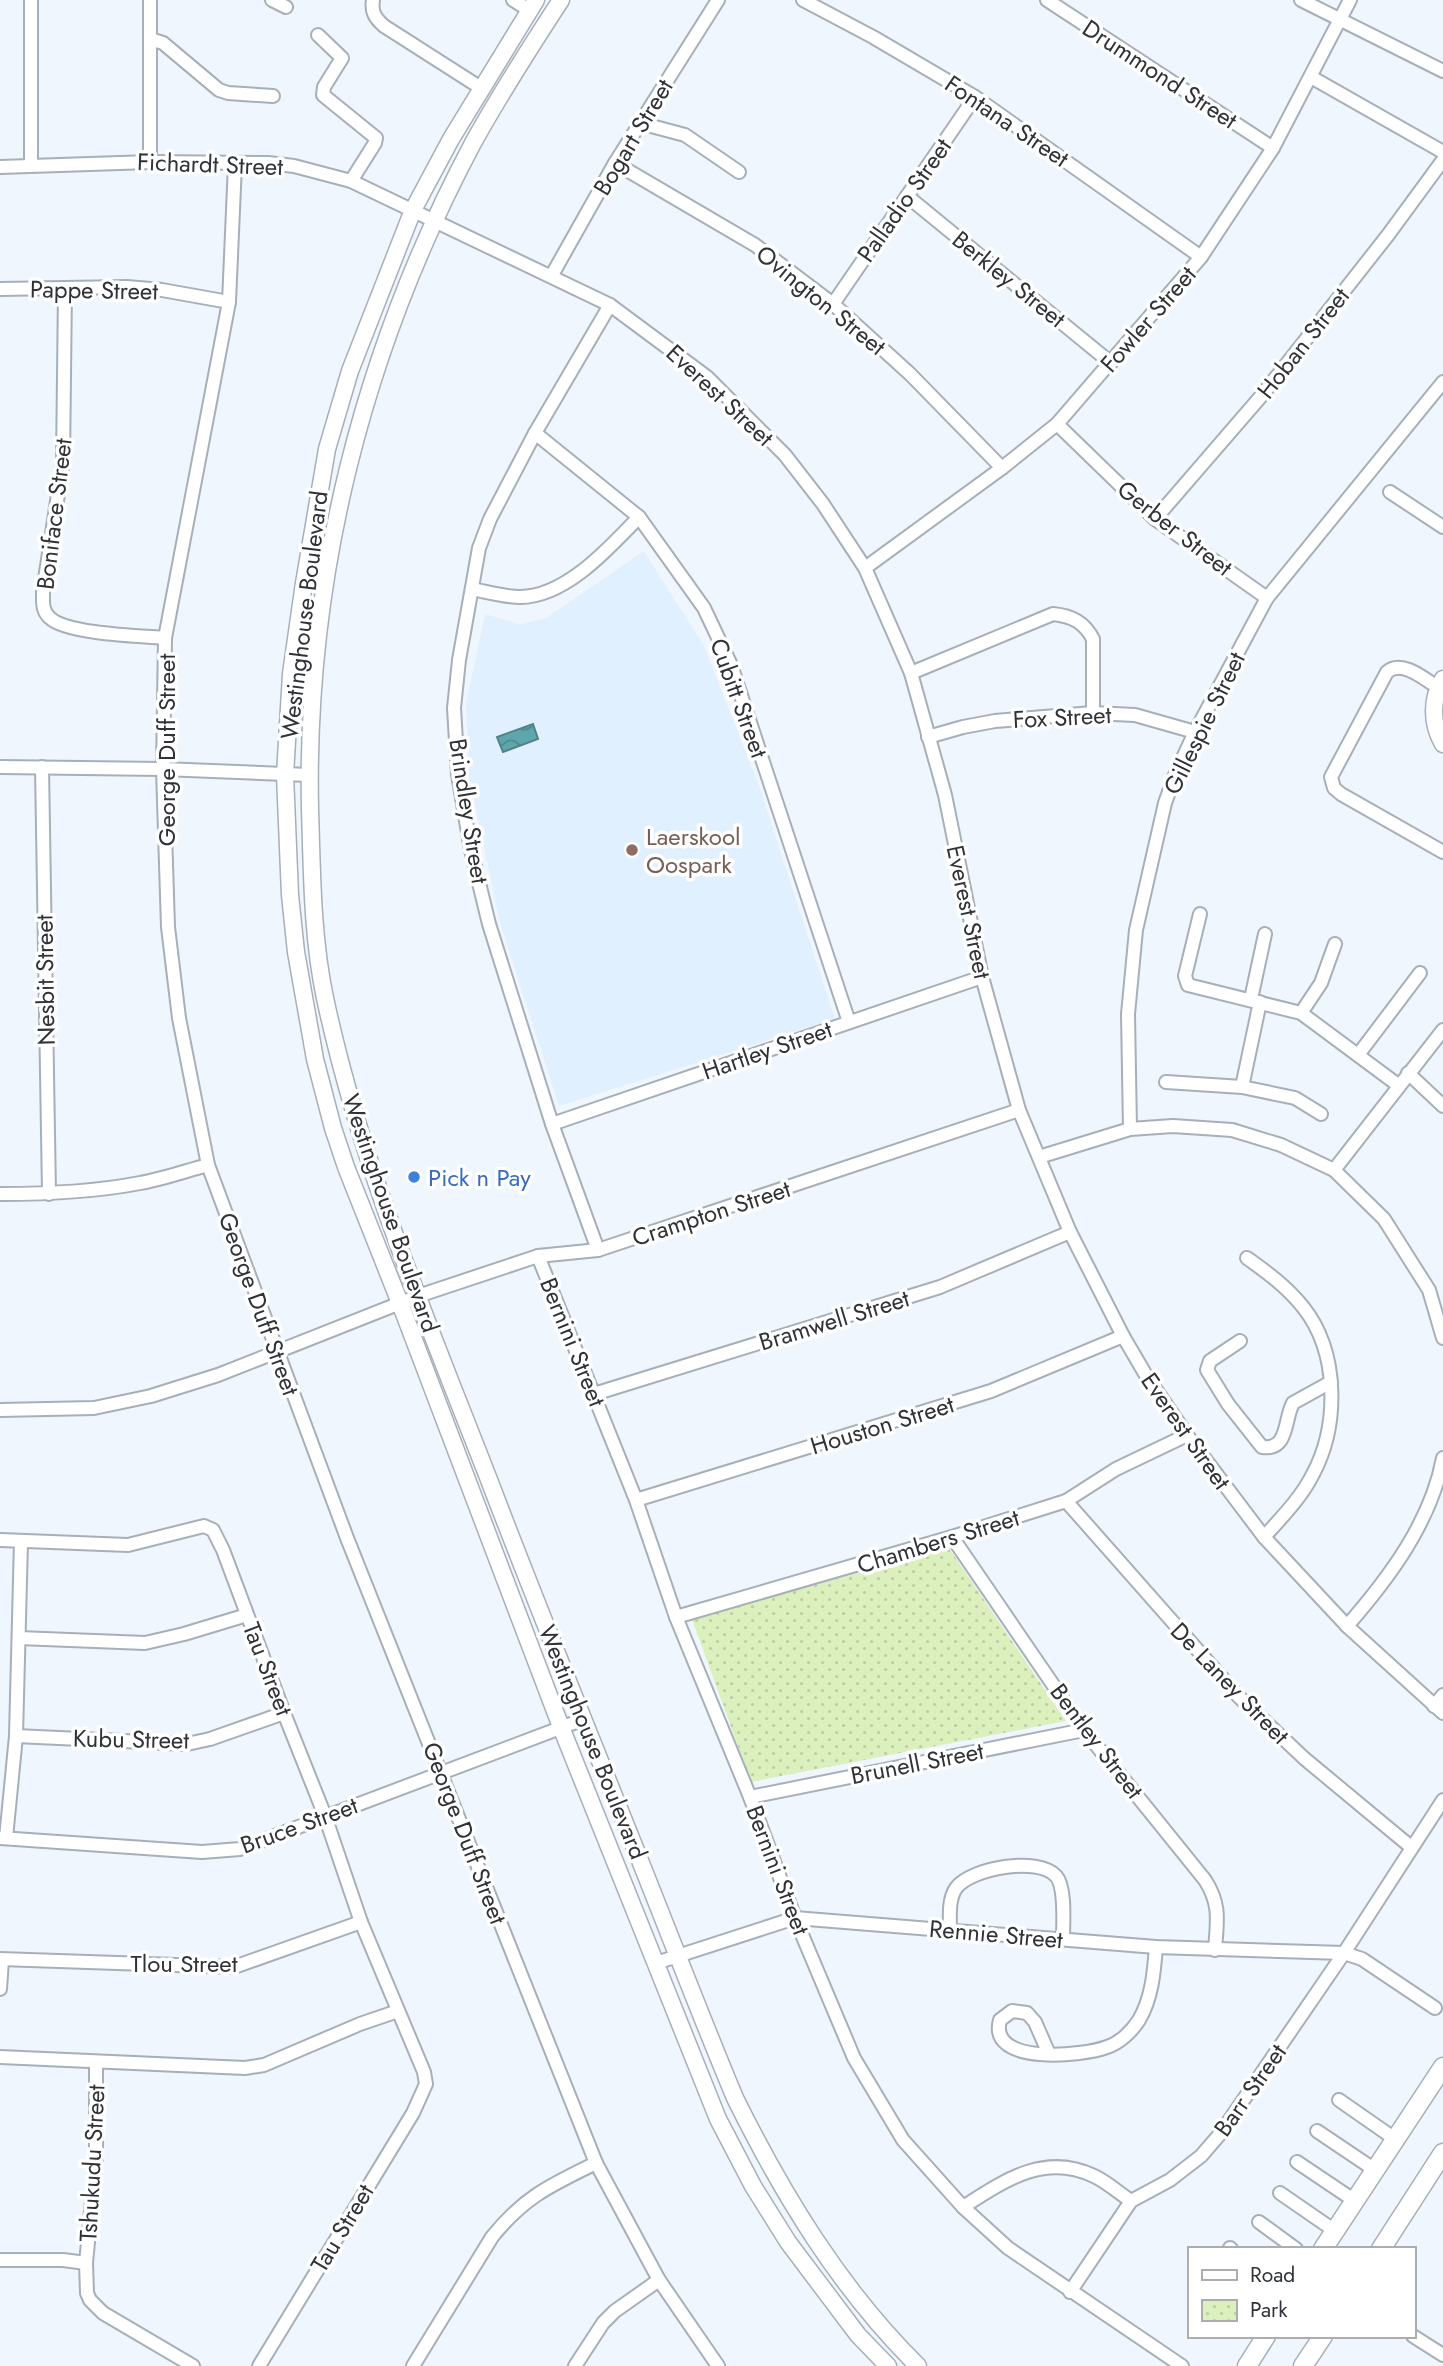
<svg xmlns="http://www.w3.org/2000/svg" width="1443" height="2366" font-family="Jost,sans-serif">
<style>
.built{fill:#e1f0ff}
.park{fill:url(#park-dots)}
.water{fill:url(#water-waves);stroke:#508389;stroke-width:2}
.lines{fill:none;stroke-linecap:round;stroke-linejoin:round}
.minor-casing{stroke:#a7afb8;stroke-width:16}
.tertiary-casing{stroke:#a7afb8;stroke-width:19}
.secondary-casing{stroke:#a7afb8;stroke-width:21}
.minor{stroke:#fff;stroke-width:12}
.tertiary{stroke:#fff;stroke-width:16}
.secondary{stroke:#fff;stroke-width:18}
.education-dot{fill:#8d6e63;stroke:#fff;stroke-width:2.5}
.shop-dot{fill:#3f7fe0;stroke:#fff;stroke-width:2.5}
.labels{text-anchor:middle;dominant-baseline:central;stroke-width:7;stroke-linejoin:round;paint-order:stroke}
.street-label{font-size:24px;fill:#2f3236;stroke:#fff}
.education-label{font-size:24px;fill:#785e54;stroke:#fff;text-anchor:start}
.shop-label{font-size:24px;fill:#366cbe;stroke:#fff;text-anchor:start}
</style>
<defs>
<pattern id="park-dots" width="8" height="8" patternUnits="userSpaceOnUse" patternTransform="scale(1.75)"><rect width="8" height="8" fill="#dcf0be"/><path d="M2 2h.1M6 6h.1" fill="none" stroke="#bdcea4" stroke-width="1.8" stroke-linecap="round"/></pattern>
<pattern id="water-waves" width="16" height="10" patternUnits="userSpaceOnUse" patternTransform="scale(1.75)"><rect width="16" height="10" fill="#5ea6ac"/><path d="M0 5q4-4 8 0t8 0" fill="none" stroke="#4e888d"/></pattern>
</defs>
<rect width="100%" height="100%" fill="#eff6fe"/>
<path class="built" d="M644,551L704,646L759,786L835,1019L559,1106L500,923L469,776L466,704L485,614L520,624L546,618Z"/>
<path class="park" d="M949,1548L1066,1721L751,1782L692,1619Z"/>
<path class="water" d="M533,724L538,739L503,752L497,737Z"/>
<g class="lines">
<g class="minor-casing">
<g id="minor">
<path d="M31,0V164"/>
<path d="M272,0L286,7"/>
<path d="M373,0C371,12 375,18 384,26L481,88"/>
<path d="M513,0L529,10"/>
<path d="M803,0L873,37L975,97L1201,257"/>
<path d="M1047,0L1273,148"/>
<path d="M1301,0L1443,71"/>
<path d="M318,35L342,58L324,87L323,95L376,138L375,143L351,181"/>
<path d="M150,39L163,43L219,90L228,93L273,96"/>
<path d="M1311,77L1443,152"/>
<path d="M640,123L685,135L739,172"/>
<path d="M150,162V0"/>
<path d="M615,163L755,245L833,304L910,374L1002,468"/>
<path d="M235,164L229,302L165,638L163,769L168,927L179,1018L208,1165L347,1538L596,2163L659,2280L718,2366"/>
<path d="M0,167L150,162L268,163L294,166L351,181L610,305L707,377L785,455L823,504L865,568L911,673L945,795L982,977L1019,1110L1070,1232L1123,1336L1147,1377L1187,1435L1264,1537L1347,1626L1443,1713"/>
<path d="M907,196L1111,363"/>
<path d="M552,275L615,163L718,0"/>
<path d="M0,289L127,287L162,290L229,302"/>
<path d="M65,289L63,462L43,592C43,603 42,611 50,618C67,634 140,636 165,638"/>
<path d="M833,304L975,97"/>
<path d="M1057,424L1155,519L1267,598"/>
<path d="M535,433L639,517L704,608L731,665L849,1022"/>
<path d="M1390,492L1443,527"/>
<path d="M1155,519L1263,394L1388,235L1443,160"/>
<path d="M865,568L1002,468L1057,424L1201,257L1273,148L1350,0"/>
<path d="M472,589C488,592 505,597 520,597C566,597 610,547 639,517"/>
<path d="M911,673L1053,614C1072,616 1084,622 1093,639V713"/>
<path d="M1443,691C1428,682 1403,658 1387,672L1331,777L1334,788L1341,794L1443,852"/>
<path d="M928,737L963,727L995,721L1093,713L1135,715L1195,732"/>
<path d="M0,767L163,769L309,775"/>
<path d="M42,767L49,1194"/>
<path d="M1200,914L1185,976L1188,985L1301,1013L1398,1085"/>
<path d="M1251,999L1265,934"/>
<path d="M1260,1002L1242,1087L1295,1098L1321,1114"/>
<path d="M1301,1013L1321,983L1335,944"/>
<path d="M1358,1055L1420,973"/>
<path d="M1408,1073L1443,1106"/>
<path d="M1166,1082L1242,1087"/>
<path d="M552,1124L982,977"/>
<path d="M1130,1129L1128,1014L1136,930L1165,803L1175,775L1195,732L1267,598L1443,382"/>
<path d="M1039,1157L1130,1129L1173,1126L1232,1130L1281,1145L1334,1170L1384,1219L1429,1290L1443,1338"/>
<path d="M1334,1170L1443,1030"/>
<path d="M0,1194C47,1194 94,1192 140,1183C163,1179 185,1171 208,1165"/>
<path d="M598,1250L552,1124L489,924L471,850L458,775L454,708L459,660L479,548L490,519L535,433L610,305"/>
<path d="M538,1256L636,1500L676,1617L750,1797L795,1918L854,2058L903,2140L963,2207L1008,2248L1182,2366"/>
<path d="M1247,1258C1268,1273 1287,1287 1303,1307C1339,1352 1339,1425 1313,1474C1301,1498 1282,1517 1264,1537"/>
<path d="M1240,1341L1210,1361L1207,1370L1228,1404L1262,1447C1289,1451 1284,1419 1293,1403L1331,1382"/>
<path d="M594,1394L940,1287L1070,1232"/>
<path d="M0,1410L94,1408L151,1396L218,1375L418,1296L538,1256L598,1250L1019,1110"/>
<path d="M636,1500L991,1391L1123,1336"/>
<path d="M1066,1501L1239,1697L1305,1759L1411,1847"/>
<path d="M952,1537L1084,1730L1205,1880C1221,1905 1217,1921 1215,1950"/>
<path d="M0,1540L128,1545L204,1526L213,1530L223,1550L284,1713L325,1816L361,1922L424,2072L426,2084L413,2113L259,2366"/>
<path d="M676,1617L952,1537L1066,1501L1116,1469L1187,1435"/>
<path d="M1347,1626C1389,1578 1431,1522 1443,1458"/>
<path d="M19,1638L145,1643L184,1634L247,1615"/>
<path d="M1434,1706L1443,1695"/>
<path d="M16,1736L187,1744L210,1739L284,1713"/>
<path d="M750,1797L1084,1730"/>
<path d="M0,1838L202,1852L240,1849L584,1719"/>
<path d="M6,1838L16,1736L21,1541"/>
<path d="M950,1930C950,1917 948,1900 956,1888C971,1868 1038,1856 1056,1876C1066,1887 1063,1924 1063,1939"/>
<path d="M0,1959L234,1967L361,1922"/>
<path d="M656,1963L795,1918L1156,1947L1344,1953L1362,1959L1435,2008"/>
<path d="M0,1989L2,1960"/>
<path d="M1049,2054L1035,2022L1027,2013L1012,2011L1000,2020C987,2066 1084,2056 1107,2047C1120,2043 1132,2031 1139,2020C1152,1998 1154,1972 1156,1947"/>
<path d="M0,2057L245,2068L264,2065L360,2024L398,2011"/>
<path d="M96,2063V2158L86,2263L87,2293L90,2300L103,2313L193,2366"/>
<path d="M1339,2100L1395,2139"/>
<path d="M1317,2131L1375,2170"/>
<path d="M1297,2162L1355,2201"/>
<path d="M1280,2193L1335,2231"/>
<path d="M963,2207C1004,2181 1044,2152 1094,2176C1107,2182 1119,2193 1131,2201"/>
<path d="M1259,2222L1296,2249"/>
<path d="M1230,2248L1231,2249"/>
<path d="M0,2260H63L86,2263"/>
<path d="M1070,2292L1131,2201L1170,2180L1201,2156L1220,2134L1344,1953L1443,1800"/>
<path d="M1413,2336L1443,2355"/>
<path d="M413,2366L492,2237C524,2197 551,2185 596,2163"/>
<path d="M575,2366L603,2323L615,2311L659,2280"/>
</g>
</g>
<g class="tertiary-casing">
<g id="tertiary">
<path d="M536,0L451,139L413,210L350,371L327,449L304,583L291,674L285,775L290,895L296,952L315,1059L333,1128L346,1167L400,1303L561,1727L718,2119L753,2186L788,2242L858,2335L888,2366"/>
<path d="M561,0C531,46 500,94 473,143C364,348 305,576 310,809C312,872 312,937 325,998C361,1167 429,1325 491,1485C536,1603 584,1721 631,1838C666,1925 699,2012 735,2098C783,2195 840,2289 918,2366"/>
<path d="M1443,679C1431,699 1431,723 1443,744"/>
</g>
</g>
<g class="secondary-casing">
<g id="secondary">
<path d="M1323,2249L1443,2067"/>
<path d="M1381,2249L1443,2153"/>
<path d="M1247,2366L1266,2336"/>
<path d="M1303,2366L1323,2336"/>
</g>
</g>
<use href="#minor" class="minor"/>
<use href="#tertiary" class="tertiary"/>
<use href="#secondary" class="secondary"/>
</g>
<circle class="education-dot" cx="632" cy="850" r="7"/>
<circle class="shop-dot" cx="414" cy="1177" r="7"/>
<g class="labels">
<g class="street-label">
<text transform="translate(1160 74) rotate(33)">Drummond Street</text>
<text transform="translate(1007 121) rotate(34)">Fontana Street</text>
<text transform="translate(633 137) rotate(-59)">Bogart Street</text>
<text transform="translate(210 164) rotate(2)">Fichardt Street</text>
<text transform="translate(904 200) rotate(-55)">Palladio Street</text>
<text transform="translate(1009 279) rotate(39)">Berkley Street</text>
<text transform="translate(94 290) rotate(1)">Pappe Street</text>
<text transform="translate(821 300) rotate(39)">Ovington Street</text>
<text transform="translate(1148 319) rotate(-49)">Fowler Street</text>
<text transform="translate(1303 343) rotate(-52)">Hoban Street</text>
<text transform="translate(720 395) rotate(43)">Everest Street</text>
<text transform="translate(54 514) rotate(-83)">Boniface Street</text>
<text transform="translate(1175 528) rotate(38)">Gerber Street</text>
<text transform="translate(304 615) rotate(-83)">Westinghouse Boulevard</text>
<text transform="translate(739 698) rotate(70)">Cubitt Street</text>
<text transform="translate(1062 717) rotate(-3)">Fox Street</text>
<text transform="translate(1204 723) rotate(-64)">Gillespie Street</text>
<text transform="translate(166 750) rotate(-90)">George Duff Street</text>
<text transform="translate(469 811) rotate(81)">Brindley Street</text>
<text transform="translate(969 912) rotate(78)">Everest Street</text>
<text transform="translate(45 980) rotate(-91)">Nesbit Street</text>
<text transform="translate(767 1050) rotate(-19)">Hartley Street</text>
<text transform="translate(391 1213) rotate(71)">Westinghouse Boulevard</text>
<text transform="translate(711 1213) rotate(-18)">Crampton Street</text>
<text transform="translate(259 1304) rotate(70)">George Duff Street</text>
<text transform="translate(834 1320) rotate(-17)">Bramwell Street</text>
<text transform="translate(573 1342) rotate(68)">Bernini Street</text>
<text transform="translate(882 1425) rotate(-17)">Houston Street</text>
<text transform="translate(1186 1431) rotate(55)">Everest Street</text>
<text transform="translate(938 1541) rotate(-17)">Chambers Street</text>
<text transform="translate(268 1669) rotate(69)">Tau Street</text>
<text transform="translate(1230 1683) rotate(46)">De Laney Street</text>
<text transform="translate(131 1739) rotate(1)">Kubu Street</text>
<text transform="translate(1097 1741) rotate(53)">Bentley Street</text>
<text transform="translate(593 1742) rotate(68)">Westinghouse Boulevard</text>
<text transform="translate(917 1763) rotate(-11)">Brunell Street</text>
<text transform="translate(299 1825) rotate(-20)">Bruce Street</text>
<text transform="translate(465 1833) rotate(69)">George Duff Street</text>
<text transform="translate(778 1870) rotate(69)">Bernini Street</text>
<text transform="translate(996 1934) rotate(5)">Rennie Street</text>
<text x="184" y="1963">Tlou Street</text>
<text transform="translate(1250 2090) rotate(-55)">Barr Street</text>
<text transform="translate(92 2163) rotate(-87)">Tshukudu Street</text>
<text transform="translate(342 2228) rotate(-59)">Tau Street</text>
</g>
<g class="education-label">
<text x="646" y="836">Laerskool<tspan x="646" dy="28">Oospark</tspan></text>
</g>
<g class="shop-label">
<text x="428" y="1177">Pick n Pay</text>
</g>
</g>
<rect x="1188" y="2247" width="228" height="91" fill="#ffffff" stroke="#acadaf" stroke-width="2"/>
<rect x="1202" y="2270" width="35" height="10" fill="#ffffff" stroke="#acadaf" stroke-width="2"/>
<text x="1250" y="2282" font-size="21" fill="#2f3236">Road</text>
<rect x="1202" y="2300" width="35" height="21" fill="url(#park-dots)" stroke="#acadaf" stroke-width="2"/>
<text x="1250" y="2317" font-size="21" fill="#2f3236">Park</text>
</svg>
